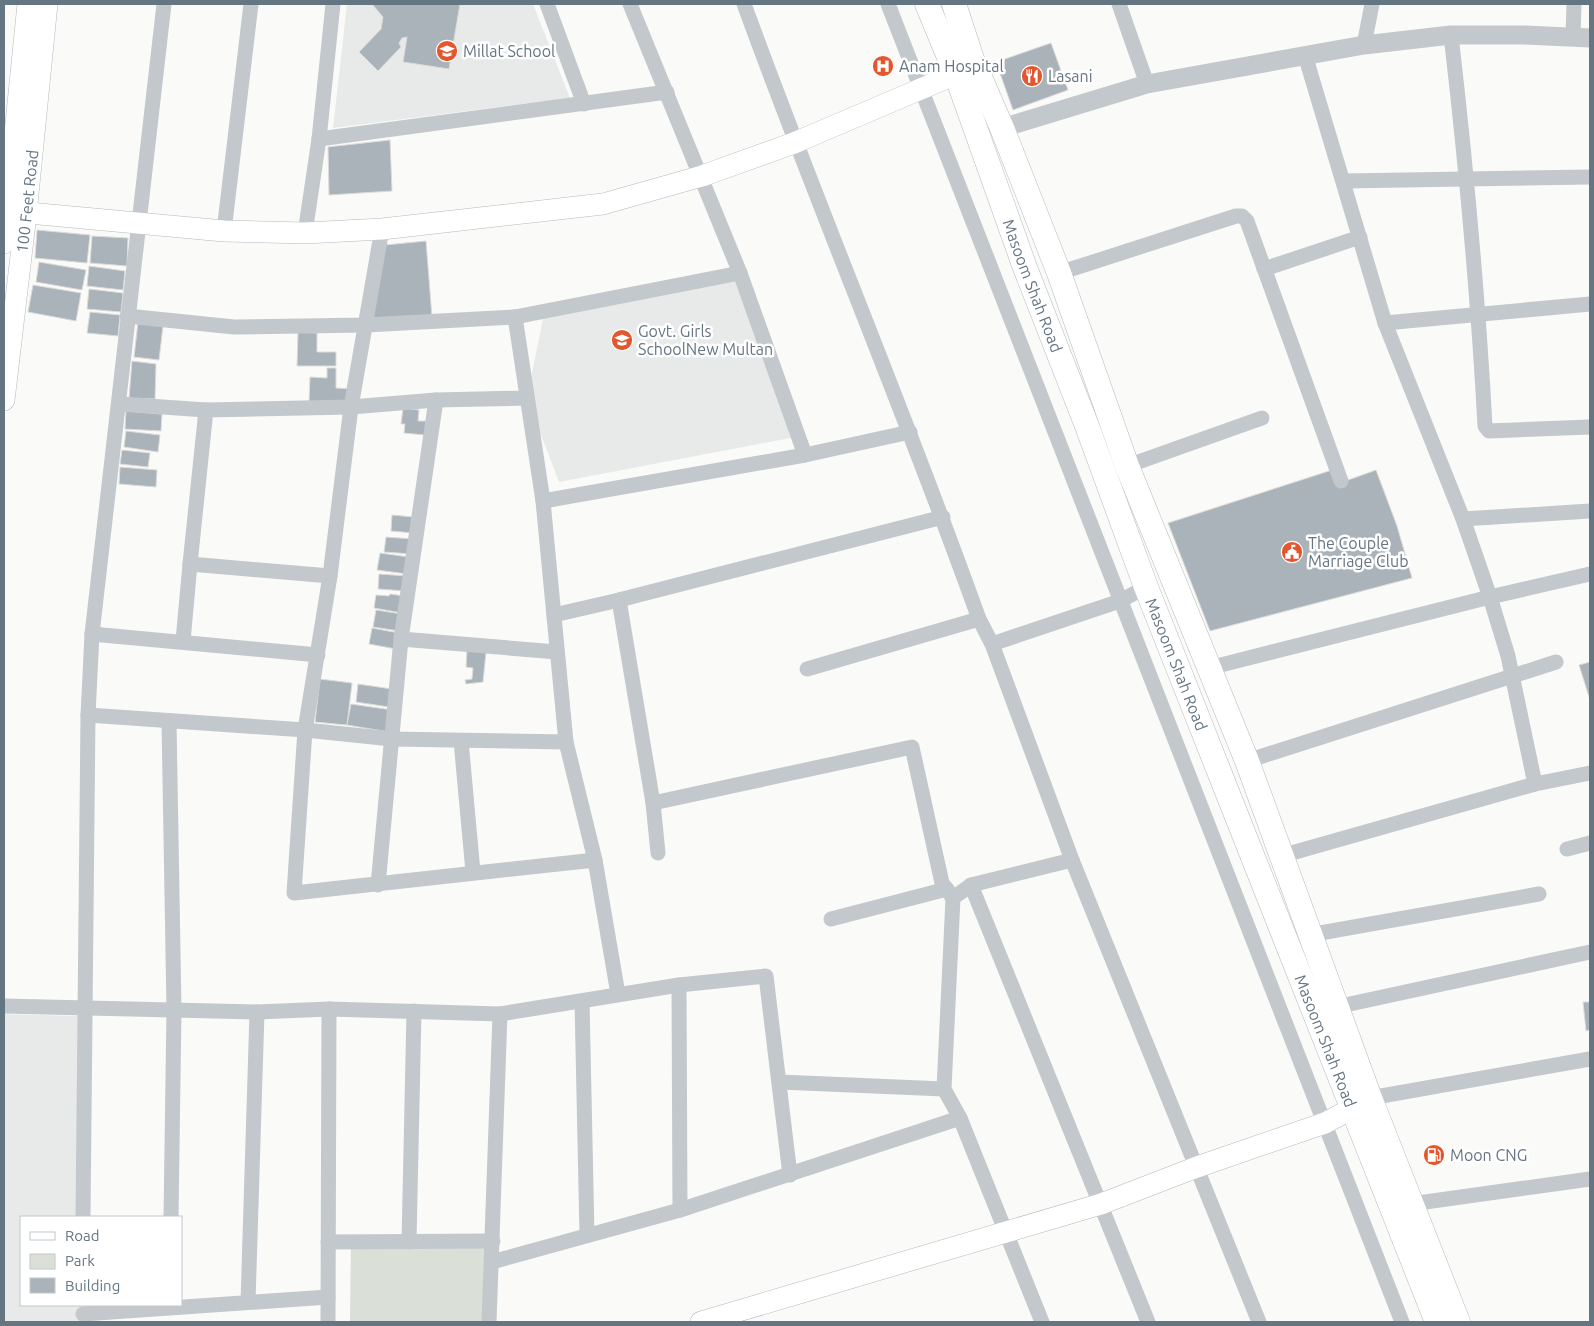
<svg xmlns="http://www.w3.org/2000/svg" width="1594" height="1326" font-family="Ubuntu,sans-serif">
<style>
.built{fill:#e8e9e9}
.green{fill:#dadfd7}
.building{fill:#aab3b9;stroke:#dcdcda}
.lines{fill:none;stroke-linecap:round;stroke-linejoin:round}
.secondary-casing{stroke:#b3babf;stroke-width:22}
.primary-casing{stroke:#b5babe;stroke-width:25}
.minor{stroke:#c3c8cc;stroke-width:15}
.tertiary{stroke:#c3c8cc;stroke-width:19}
.secondary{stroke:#fff;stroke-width:21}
.primary{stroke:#fff;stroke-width:24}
.labels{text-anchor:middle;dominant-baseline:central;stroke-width:5;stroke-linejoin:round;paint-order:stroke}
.poi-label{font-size:16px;fill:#657683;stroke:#fff;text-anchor:start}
.street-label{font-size:16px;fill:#657683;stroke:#fff}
</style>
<rect width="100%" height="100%" fill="#fafaf8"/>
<g class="built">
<path d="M347,4H533L570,98L333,128Z"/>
<path d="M735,281L796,437L559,482L527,398L543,319Z"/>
<path d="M4,1014L79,1016L81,1217H21V1305H82V1322H4Z"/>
</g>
<path class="green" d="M493,1234L489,1322H350L351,1236Z"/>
<g class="building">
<path d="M372,4H460L449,69L403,62L407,37L402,38L399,43L401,47L378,71L359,52L381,29L383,17Z"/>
<path d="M1051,43L1068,90L1013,110L996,62Z"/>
<path d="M390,140L392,191L329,195L328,147Z"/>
<path d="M37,230L90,235L87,263L35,258Z"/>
<path d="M92,236L128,238L127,266L90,263Z"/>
<path d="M426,241L432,317L369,321L385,245Z"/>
<path d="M39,262L86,270L82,290L36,282Z"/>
<path d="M89,266L125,271L123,290L87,286Z"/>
<path d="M33,285L81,293L76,321L28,312Z"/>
<path d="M89,289L123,293L121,312L87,309Z"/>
<path d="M90,312L120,315L118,336L87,333Z"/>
<path d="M138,322L163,326L159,360L134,357Z"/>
<path d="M298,332L317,333V352H336V366H297Z"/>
<path d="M132,361L156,364L155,399L129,398Z"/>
<path d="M327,368H336V388L352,389V404L309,403L310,377L327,378Z"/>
<path d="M403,408L419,410L418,421H426L425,435L404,433L405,424H401Z"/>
<path d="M126,411L162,414L161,431L125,429Z"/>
<path d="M126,431L160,435L158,452L124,447Z"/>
<path d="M122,450L150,453L148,467L120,464Z"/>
<path d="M120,467L157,470L156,487L119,484Z"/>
<path d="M1332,470L1337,484L1376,470L1397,526L1412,578L1210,631L1168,523Z"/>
<path d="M392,515L414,517L413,533L391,531Z"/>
<path d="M386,537L413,539L412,554L384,552Z"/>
<path d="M380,553L409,557L407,574L377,570Z"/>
<path d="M379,574L407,576L406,591L378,589Z"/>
<path d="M390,594L404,596L402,613L374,608L376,595L389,596Z"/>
<path d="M376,610L402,614L399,631L373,627Z"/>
<path d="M372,628L399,633L396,649L369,644Z"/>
<path d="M467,650L486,652L483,682L466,684L465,680L472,679L473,668L466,667Z"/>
<path d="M1590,662V700L1579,665Z"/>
<path d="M320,679L352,683L347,725L315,722Z"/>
<path d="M358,684L392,689L389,707L356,702Z"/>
<path d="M351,704L392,710L389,732L347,725Z"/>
<path d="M1583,1002H1590V1030L1586,1031Z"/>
</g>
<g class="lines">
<g class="secondary-casing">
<g id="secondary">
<path d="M7,211L224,231L305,233L382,229L603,204L702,176L794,143L956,74"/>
<path d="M4,243L28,4"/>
<path id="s1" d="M4,400L26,214L47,4"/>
<path d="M701,1322L1101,1204L1197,1167L1325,1123L1368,1100"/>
</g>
</g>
<g class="primary-casing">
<g id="primary">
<path id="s2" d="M927,4L956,74L1024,265L1087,426L1146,587L1437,1322"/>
<path d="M954,4L972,59L1002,128L1059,273L1127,466L1247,761L1370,1098L1458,1322"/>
</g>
</g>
<g class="minor">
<path d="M547,4L584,104"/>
<path d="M630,4L740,273L805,455"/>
<path d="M744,4C819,210 905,412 979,619L992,644L1072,860L1259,1322"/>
<path d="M888,4L1402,1322"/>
<path d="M1119,4L1147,84"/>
<path d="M1451,35C1466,165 1478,295 1485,426L1489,431L1590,427"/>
<path d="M1573,37L1574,4"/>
<path d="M1364,45L1372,4"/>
<path d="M1305,55L1385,323L1463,519L1490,597L1508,656L1535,784"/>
<path d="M319,139L667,92"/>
<path d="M1344,181L1590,177"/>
<path d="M382,229L351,407L330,576L305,730L294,893L595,860L618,994"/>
<path d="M224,231L251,4"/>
<path d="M305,233L319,139L333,4"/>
<path d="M1264,269L1360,237"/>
<path d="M1059,273L1236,216H1242L1247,221L1341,481"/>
<path d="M127,316L234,327L366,325L515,317L740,273"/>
<path d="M515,317L543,501L566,742L595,860"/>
<path d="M1385,323L1590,304"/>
<path d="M119,404L206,410"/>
<path d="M1127,466L1262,418"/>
<path d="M543,501L805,455L910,432"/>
<path d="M1463,519L1590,511"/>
<path d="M330,576L190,564L206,410L351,407L436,400L527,398"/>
<path d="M619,600L653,803L658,853"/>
<path d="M554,615L619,600L943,517"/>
<path d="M92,634L318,655"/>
<path d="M401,639L557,652"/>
<path d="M183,641L190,564"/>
<path d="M992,644L1120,601L1146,587"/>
<path d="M1209,668L1490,597L1590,574"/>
<path d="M807,669L979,619"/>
<path d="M88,715L305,730L392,739L566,742"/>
<path d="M169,721L174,1010L171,1217"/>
<path d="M461,741L473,872"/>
<path d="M1247,761L1556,662"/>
<path d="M653,803L912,747L942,883L953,898"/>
<path d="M1567,849L1590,843"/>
<path d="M1281,856L1535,784L1590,773"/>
<path d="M378,885L401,639L436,400"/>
<path d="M971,885L1148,1322"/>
<path d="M831,919L947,889"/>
<path d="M1309,935L1539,894"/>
<path d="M679,985L680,1210"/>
<path d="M582,1001L587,1235"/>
<path d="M4,1006L257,1012L329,1009L500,1014L679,985L766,976L790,1175"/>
<path d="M1336,1007L1590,952"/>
<path d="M780,1082L944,1089"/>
<path d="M1370,1098L1590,1059"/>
<path d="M1411,1204L1590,1179"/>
<path d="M83,1217L88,715L92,634L164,4"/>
<path d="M328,1242L493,1241"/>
<path d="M409,1242L414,1011"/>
<path d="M492,1262L680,1210L960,1118"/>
<path d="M248,1302L257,1012"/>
<path d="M83,1314L328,1297"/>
<path d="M328,1322L329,1009"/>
<path d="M489,1322L500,1014"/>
<path d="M1042,1322L960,1118L944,1089L953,898L971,885L1072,860"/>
</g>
<path class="tertiary" d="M1002,128L1147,84L1364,45L1451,35H1525L1590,38"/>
<use href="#secondary" class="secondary"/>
<use href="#primary" class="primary"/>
</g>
<defs>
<g id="university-disc" transform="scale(1.125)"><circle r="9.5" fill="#e4572e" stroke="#fff"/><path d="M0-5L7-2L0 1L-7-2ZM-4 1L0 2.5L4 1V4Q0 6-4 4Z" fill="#fff"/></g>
<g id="hospital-disc" transform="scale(1.125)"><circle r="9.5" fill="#e4572e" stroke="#fff"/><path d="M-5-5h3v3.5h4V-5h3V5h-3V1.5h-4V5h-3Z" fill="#fff"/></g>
<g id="restaurant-disc" transform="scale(1.125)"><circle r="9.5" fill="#e4572e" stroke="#fff"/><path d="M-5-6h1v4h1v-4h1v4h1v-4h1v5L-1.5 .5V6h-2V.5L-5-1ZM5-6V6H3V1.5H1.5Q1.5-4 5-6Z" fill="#fff"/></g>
<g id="school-disc" transform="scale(1.125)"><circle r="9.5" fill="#e4572e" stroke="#fff"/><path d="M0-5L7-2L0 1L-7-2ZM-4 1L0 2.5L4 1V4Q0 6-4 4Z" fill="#fff"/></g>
<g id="civic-disc" transform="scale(1.125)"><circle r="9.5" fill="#e4572e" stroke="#fff"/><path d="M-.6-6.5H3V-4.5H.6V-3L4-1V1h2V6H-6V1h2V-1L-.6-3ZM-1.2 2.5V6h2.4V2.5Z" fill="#fff"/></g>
<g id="fuel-disc" transform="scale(1.125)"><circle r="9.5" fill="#e4572e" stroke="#fff"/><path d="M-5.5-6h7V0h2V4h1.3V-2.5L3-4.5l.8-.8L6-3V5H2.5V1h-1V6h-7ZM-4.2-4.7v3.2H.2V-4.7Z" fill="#fff"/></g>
</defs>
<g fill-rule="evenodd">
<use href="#university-disc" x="447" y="51"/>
<use href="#hospital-disc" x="883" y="66"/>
<use href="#restaurant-disc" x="1032" y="76"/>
<use href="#school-disc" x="622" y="340"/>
<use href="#civic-disc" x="1292" y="552"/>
<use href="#fuel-disc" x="1434" y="1155"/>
</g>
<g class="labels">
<g class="poi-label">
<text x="463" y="51">Millat School</text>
<text x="899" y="66">Anam Hospital</text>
<text x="1048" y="76">Lasani</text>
<text x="638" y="331">Govt. Girls<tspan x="638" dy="18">SchoolNew Multan</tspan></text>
<text x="1308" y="543">The Couple<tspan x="1308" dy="18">Marriage Club</tspan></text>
<text x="1450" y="1155">Moon CNG</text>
</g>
<g class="street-label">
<text stroke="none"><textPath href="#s1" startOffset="200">100 Feet Road</textPath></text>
<text stroke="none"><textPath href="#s2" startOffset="301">Masoom Shah Road</textPath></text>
<text stroke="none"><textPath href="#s2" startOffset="706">Masoom Shah Road</textPath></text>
<text stroke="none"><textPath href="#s2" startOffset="1111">Masoom Shah Road</textPath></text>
</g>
</g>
<rect width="1594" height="1326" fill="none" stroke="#657683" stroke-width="10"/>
<rect x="20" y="1216" width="162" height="90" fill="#ffffff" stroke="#c1c8cd"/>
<rect x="30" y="1232" width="25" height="8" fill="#ffffff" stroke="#c1c8cd"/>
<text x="65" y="1241" font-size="15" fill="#657683">Road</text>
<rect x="30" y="1254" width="25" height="15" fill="#dadfd7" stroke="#c1c8cd"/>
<text x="65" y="1266" font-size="15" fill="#657683">Park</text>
<rect x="30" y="1278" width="25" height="15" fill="#aab3b9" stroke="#c1c8cd"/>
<text x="65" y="1291" font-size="15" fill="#657683">Building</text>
</svg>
